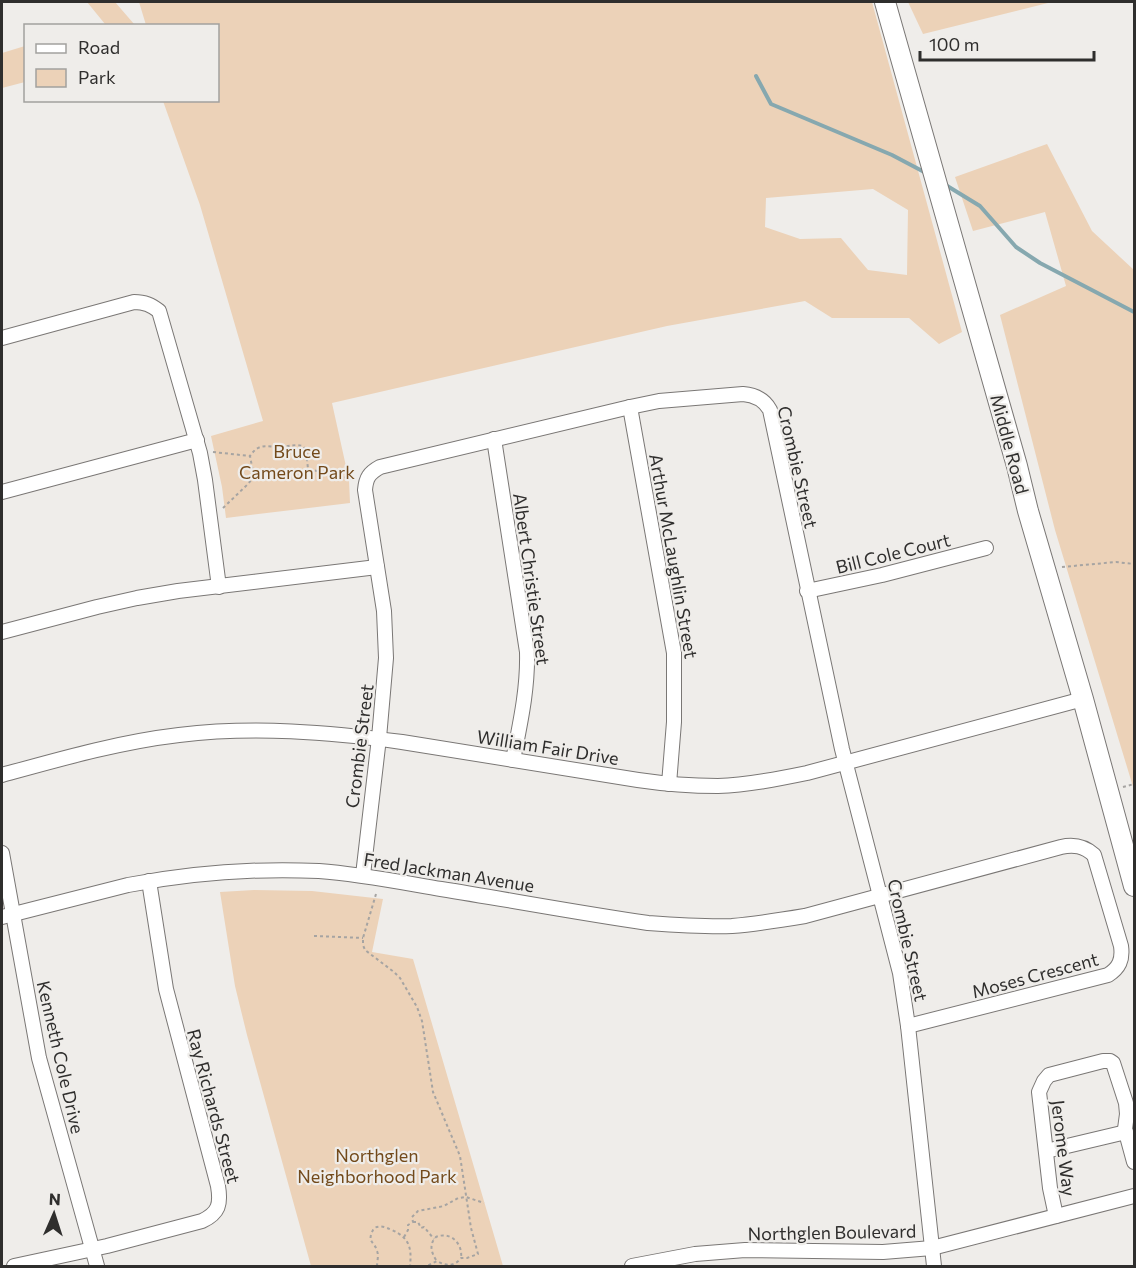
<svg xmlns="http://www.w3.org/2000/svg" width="1136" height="1268" font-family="Commissioner,sans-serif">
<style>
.green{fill:#ecd2b8;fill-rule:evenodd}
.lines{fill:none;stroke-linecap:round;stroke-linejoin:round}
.stream{stroke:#86a8af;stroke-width:4}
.street-casing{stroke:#7a7775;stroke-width:16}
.secondary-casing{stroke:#7a7775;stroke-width:22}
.path{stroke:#a6a4a2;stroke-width:2;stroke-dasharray:3 3;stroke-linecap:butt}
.street{stroke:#fff;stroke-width:14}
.secondary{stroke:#fff;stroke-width:20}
.labels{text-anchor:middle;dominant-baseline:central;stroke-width:4.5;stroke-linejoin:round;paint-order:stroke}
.street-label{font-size:18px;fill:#2f2e2d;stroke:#efedea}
.park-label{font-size:18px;fill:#734a1b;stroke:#efedea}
</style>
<rect width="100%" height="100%" fill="#efedea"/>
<g class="green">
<path d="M87,2H115L134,24L138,25H101L105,24Z"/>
<path d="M139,2H872L962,332L939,344L909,318H832L805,301L667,326L332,403L349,480L350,503L226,518L222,487L211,436L263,421L200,205L163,101L218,100V26L146,25ZM873,189L908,210L907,275L868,270L841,238L800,239L765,227L766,198Z"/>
<path d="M908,2H1052L923,34Z"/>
<path d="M25,46V82L2,88V53Z"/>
<path d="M1047,144L1092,231L1134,270V790L1055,530L1000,315L1066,286L1045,212L973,231L955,177Z"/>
<path d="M254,890L312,891L383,899L372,952L413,959L503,1266H311L247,1035L235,986L220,892Z"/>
</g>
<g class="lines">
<g class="stream">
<path d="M756,76L771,104L892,155L928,174"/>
<path d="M944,184L980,206L1016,247L1040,263L1134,312"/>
</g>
<g class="street-casing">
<g id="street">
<path d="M2,338L134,302C145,302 151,305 159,311L200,453L205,480L219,587"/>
<path d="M630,407L674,653V722L669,784"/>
<path d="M494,439L527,652C528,689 520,724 513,760"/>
<path d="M2,492L197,440"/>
<path d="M807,591L882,575L986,548"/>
<path d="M2,632L97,607L137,598L178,591L377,567"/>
<path d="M2,775C60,759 119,742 179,735C254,726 329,732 402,742L638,780C665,784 691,786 718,786C748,785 778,779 807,773L1083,699"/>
<path d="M2,853L39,1058L97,1266"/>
<path d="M363,875L379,738L386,658L384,611L365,490C366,478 369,473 380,467L630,407L659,401L743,394C755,395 764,399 770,410L842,749L900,973L908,1026L934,1266"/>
<path d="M2,917L128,885C191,873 254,868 319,871C360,874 400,882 441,889C510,900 579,913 648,923C676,925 704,927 732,926C756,924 781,920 805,916L1061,847C1074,844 1084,846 1094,855L1121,946C1123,960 1119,968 1108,975L908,1026"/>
<path d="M1046,1151L1126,1132"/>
<path d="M1056,1216L1050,1188L1039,1092L1044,1081L1049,1075L1103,1061H1110L1113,1063L1126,1103L1127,1114L1125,1129L1134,1162"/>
<path d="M14,1266L107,1246L202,1221C219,1213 221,1204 218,1186L166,989L149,881"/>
<path d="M632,1266L695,1254L745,1250L883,1252L932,1248L1134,1196"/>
</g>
</g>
<g class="secondary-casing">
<path id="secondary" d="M885,2L1017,466L1028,511L1083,699L1134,886"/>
</g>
<g class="path">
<path d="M213,452L250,456"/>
<path d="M308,469C300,472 269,478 261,477C256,476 256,475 253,472L250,456C260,441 268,448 282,447C290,446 295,444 303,446L306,450L308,469L352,479"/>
<path d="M223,508L248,484L256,474"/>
<path d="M1062,567L1116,562L1134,564"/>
<path d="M1123,787L1134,784"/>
<path d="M376,894L363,938V945L365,950L394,972L400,978L417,1007L422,1021L433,1092L460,1156L471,1228L478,1254L467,1258H461C454,1267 446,1266 437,1261L427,1266"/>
<path d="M314,936L363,938"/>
<path d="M413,1222H418L421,1228L424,1227L434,1239"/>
<path d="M404,1237L408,1230V1225L413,1222L412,1217L418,1211L444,1206L458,1198L466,1197L484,1203"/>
<path d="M436,1260C431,1252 429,1244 436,1237C450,1231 463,1243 461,1258"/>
<path d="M377,1266C377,1262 379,1255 377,1251C374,1240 366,1243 374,1228C381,1225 385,1227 392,1230C409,1238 412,1247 410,1266"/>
</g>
<use href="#street" class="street"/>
<use href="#secondary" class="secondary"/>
</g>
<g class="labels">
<g class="street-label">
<text transform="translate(1010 444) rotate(75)">Middle Road</text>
<text transform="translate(798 467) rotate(77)">Crombie Street</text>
<text transform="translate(893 553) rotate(-14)">Bill Cole Court</text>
<text transform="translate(674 556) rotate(80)">Arthur McLaughlin Street</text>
<text transform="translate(532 579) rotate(82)">Albert Christie Street</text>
<text transform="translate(359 746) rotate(-83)">Crombie Street</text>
<text transform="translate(548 747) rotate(9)">William Fair Drive</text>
<text transform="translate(449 872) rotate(9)">Fred Jackman Avenue</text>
<text transform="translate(908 940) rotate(77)">Crombie Street</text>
<text transform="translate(1035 975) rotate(-15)">Moses Crescent</text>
<text transform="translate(61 1057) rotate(77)">Kenneth Cole Drive</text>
<text transform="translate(214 1106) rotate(75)">Ray Richards Street</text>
<text transform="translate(1064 1148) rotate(83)">Jerome Way</text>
<text transform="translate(832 1232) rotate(-1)">Northglen Boulevard</text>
</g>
<g class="park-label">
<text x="297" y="451">Bruce<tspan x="297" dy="21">Cameron Park</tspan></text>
<text x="377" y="1155">Northglen<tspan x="377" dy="21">Neighborhood Park</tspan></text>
</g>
</g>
<rect width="1136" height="1268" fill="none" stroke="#2f2e2d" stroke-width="6"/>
<rect x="24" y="24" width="195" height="78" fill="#efedea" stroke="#a2a19e" stroke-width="1.5"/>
<rect x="36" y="44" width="30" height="9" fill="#ffffff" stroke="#a2a19e" stroke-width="1.5"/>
<text x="78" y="54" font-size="18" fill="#2f2e2d">Road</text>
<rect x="36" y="69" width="30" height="18" fill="#ecd2b8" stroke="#a2a19e" stroke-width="1.5"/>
<text x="78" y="84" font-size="18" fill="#2f2e2d">Park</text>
<g transform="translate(54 1214) rotate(3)" stroke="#efedea" stroke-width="4.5" paint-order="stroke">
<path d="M0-4.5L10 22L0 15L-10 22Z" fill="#2f2e2d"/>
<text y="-9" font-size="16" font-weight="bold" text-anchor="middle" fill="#2f2e2d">N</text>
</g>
<path d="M920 51v9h174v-9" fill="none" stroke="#2f2e2d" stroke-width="3"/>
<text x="929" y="51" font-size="18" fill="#2f2e2d" stroke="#efedea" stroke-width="4.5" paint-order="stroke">100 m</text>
</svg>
